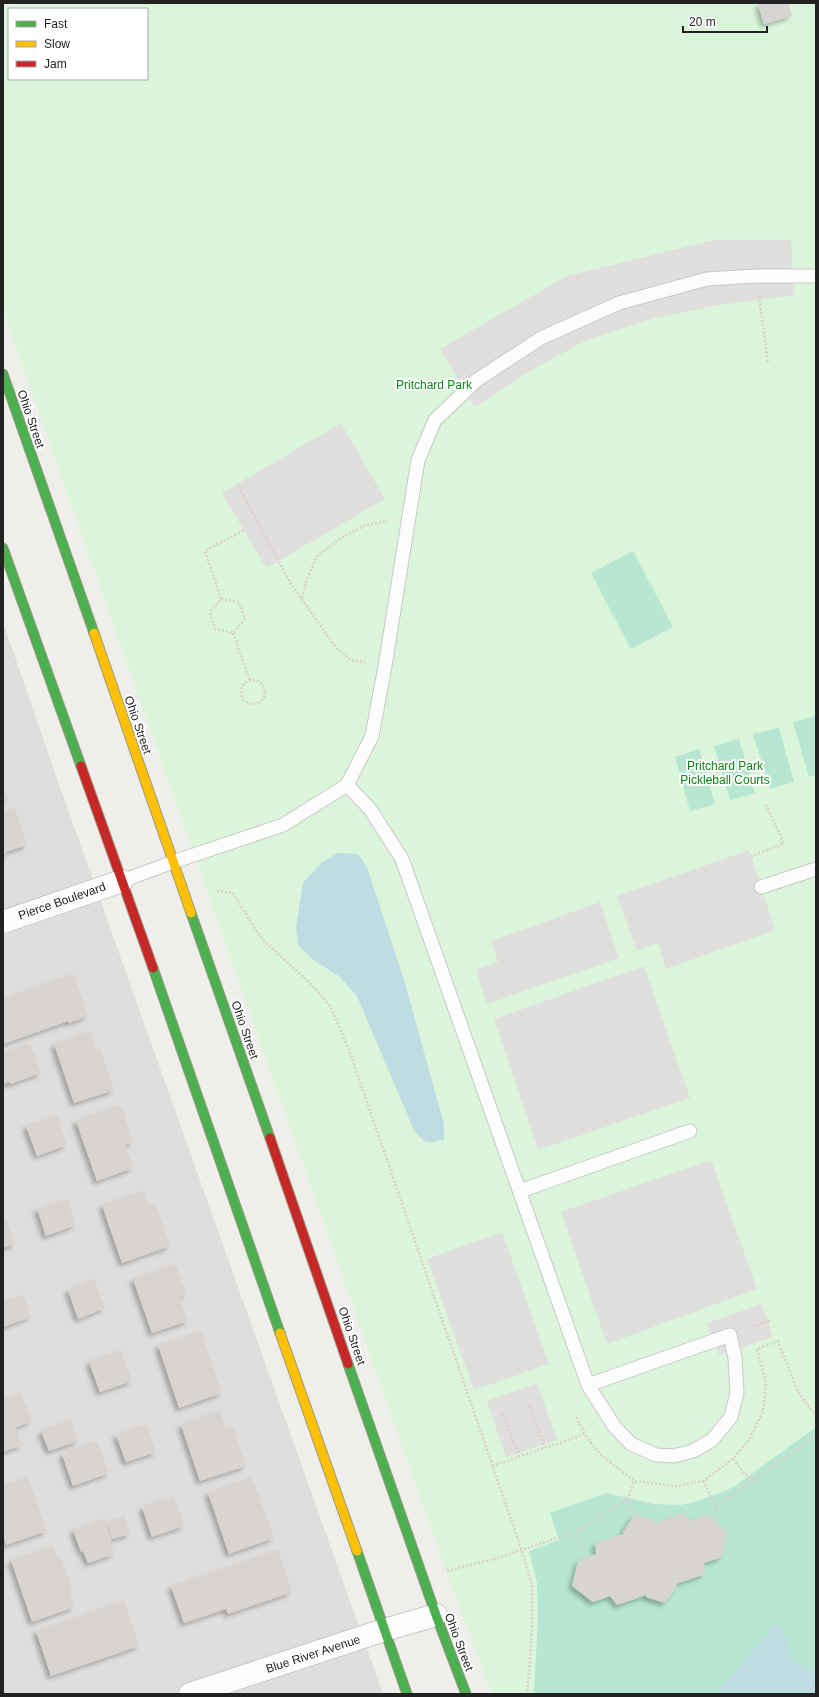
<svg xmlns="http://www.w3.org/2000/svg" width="819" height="1697" font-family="Arial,sans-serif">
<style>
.residential{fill:#dfdedc}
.park{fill:#daf5da;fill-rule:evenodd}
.pitch{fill:#b7e6d2}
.parking{fill:#e0dfde}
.water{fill:#bfdbe3}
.building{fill:#d7d4d2;filter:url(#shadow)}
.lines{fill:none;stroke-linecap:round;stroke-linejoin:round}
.lane-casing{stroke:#c9c8c7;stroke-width:15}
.street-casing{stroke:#c9c8c7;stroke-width:24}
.fast-casing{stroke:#999a82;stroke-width:11}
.slow-casing{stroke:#999a82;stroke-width:11}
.jam-casing{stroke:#999a82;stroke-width:11}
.path{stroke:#dccecd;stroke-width:2.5;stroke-dasharray:2 2;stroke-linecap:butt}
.lane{stroke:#fdfcfc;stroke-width:13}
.street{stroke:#fdfcfc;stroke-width:22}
.fast{stroke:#4caf50;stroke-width:9}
.slow{stroke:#ffc107;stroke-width:9}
.jam{stroke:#c62828;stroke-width:9}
.labels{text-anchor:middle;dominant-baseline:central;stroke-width:4;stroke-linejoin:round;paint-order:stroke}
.park-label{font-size:12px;fill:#0c8416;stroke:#fff}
.street-label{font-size:12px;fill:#222;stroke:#fff}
</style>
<defs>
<filter id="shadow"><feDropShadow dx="-3.5" dy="3.5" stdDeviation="2" flood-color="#0004"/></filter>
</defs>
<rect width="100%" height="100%" fill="#f0eeeb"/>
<path class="residential" d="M3,622L56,776L383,1694H3Z"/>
<path class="park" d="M18,3H816V1694H492L446,1571L3,311V7ZM9,9H147V79H9Z"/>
<g class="pitch">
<path d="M633,551L673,627L631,649L591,573Z"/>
<path d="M816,716V775L809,777L793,722Z"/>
<path d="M779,728L794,782L770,789L753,734Z"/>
<path d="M739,739L755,793L730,800L714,746Z"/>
<path d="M699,749L715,804L690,811L675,757Z"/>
<path d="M816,1427V1694H534L538,1615L537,1583L529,1551L559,1540L550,1513L606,1493L654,1504L680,1505L695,1502L725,1491L735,1486Z"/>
</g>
<g class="parking">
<path d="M714,240H791L794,295L719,305L655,318L585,341L535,368L475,407L440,349L567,276Z"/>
<path d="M341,423L385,499L266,568L222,493Z"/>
<path d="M749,850L775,930L666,969L658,943L637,951L617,896Z"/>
<path d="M600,902L619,958L487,1004L476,970L498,962L491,941Z"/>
<path d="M644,966L690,1098L538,1150L494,1019Z"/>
<path d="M711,1160L757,1289L607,1344L561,1212Z"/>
<path d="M502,1232L549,1364L474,1390L427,1259Z"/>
<path d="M762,1304L773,1337L719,1355L707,1323Z"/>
<path d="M537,1383L557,1440L506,1457L487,1401Z"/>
</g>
<g class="water">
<path d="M338,853L358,854L367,867L404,980L444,1124V1139C427,1144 426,1145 414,1130L357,996L339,976L312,959L298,945L296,927L303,883L321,863Z"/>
<path d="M776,1624L787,1639L791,1660L816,1675V1694H716Z"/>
</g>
<g class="building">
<path d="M762,3H788L792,16L764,24L758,4Z"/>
<path d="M3,785L8,800L3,802Z"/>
<path d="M15,808L27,845L6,852L7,855L3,856V812Z"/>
<path d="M74,974L88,1016L69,1023L68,1021L3,1044V999Z"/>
<path d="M90,1031L96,1050L100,1049L114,1090L74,1103L54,1044Z"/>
<path d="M30,1043L41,1073L10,1084V1082L3,1084V1053Z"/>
<path d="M121,1105L133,1142L125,1145L133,1168L97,1181L76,1121Z"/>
<path d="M57,1115L67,1145L37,1156L26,1126Z"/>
<path d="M144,1191L149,1206L156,1204L170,1246L122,1263L102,1205Z"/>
<path d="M67,1199L76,1225L46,1236L37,1209Z"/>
<path d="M6,1218L15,1244L3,1248V1219Z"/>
<path d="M175,1264L186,1294L179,1297L188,1321L152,1333L133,1279Z"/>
<path d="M94,1279L105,1308L78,1319L68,1290Z"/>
<path d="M23,1295L31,1317L3,1327V1302Z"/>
<path d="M201,1331L222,1393L179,1408L158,1345Z"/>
<path d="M121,1350L132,1381L100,1392L89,1362Z"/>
<path d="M21,1393L32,1421L15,1428L22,1445L3,1452V1400Z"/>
<path d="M220,1411L226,1429L233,1427L246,1466L200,1481L181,1425Z"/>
<path d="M71,1420L78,1441L49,1451L41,1431Z"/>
<path d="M146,1424L156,1452L126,1462L116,1435Z"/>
<path d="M97,1441L109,1473L73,1486L62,1454Z"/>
<path d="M28,1477L47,1531L6,1545L3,1535V1485Z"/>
<path d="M252,1477L274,1538L229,1554L208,1493Z"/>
<path d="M174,1496L184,1526L152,1537L142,1507Z"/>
<path d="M683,1513L689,1521L707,1515L727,1531L722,1557L704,1563L705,1574L676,1584L677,1586L665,1603L646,1597V1595L617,1605L610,1596L593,1602L572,1586L578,1561L596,1554L595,1543L624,1534L623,1532L634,1515L654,1520L655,1523Z"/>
<path d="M125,1516L130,1534L112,1539L107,1522Z"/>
<path d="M105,1519L112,1541H110L114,1554L88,1563L83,1551L81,1552L73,1530Z"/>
<path d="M53,1546L57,1558L61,1557L72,1589L69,1590L74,1607L32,1622L11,1560Z"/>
<path d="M278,1550L292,1592L228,1614L226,1609L184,1623L171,1586Z"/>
<path d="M124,1601L139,1646L51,1676L36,1631Z"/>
</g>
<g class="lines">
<g class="lane-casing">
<g id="lane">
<path d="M347,785L370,809L402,859L588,1385L614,1426L631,1444L656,1455L674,1456L693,1451L712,1440L731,1417L737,1393L735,1358L730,1335L588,1385"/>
<path d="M122,881L173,862L283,825L347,785L372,736L385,666L418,460L435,420L477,380L541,338L619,303L707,279L756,276H816"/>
<path d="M761,887L816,869"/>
<path d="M520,1191L690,1131"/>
</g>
</g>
<g class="street-casing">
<g id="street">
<path d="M3,922L122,881"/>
<path d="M190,1694L384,1630L436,1615"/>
</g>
</g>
<g class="fast-casing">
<g id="fast">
<path d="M3,374L94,633"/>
<path d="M3,548L81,766"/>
<path d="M191,913L270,1138"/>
<path d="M153,968L280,1333"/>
<path d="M348,1364L436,1615L466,1694"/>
<path d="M357,1551L407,1694"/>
</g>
</g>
<g class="slow-casing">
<g id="slow">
<path d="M94,633L191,913"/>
<path d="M280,1333L357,1551"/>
</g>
</g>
<g class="jam-casing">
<g id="jam">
<path d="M81,766L153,968"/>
<path d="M270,1138L348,1364"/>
</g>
</g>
<g class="path">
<path d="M759,296L768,362"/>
<path d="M237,484L291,584L336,648L351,660L365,662"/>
<path d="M302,598L306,582L317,556L341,538L364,526L388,521"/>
<path d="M221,599L239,602L245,619L233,633L215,629L210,612Z"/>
<path d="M221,599L205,551L244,530"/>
<path d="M233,633L250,681"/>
<circle cx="253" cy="692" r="12"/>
<path d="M751,857L784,843L765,803"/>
<path d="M217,891L233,893L254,927L264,941L311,984L330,1006L349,1050L522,1551L532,1586V1631L527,1694"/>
<path d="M749,1328L771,1320"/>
<path d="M529,1405L545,1448"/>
<path d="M503,1414L519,1456"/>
<path d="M576,1417L585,1434"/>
<path d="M733,1459L751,1481"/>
<path d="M492,1466L585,1434L593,1446L601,1455L634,1481L676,1486L703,1481L733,1459L749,1440L763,1411L766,1383L757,1349L778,1341L798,1392L816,1416"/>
<path d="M703,1481L716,1506L715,1522"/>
<path d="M628,1499L634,1515"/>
<path d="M716,1506L816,1436"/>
<path d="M577,1531L587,1558"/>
<path d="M447,1571L498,1558L577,1531L628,1499L634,1481"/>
</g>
<use href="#lane" class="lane"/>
<use href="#street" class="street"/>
<use href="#fast" class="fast"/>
<use href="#slow" class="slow"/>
<use href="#jam" class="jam"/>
</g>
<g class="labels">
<g class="park-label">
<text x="434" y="385">Pritchard Park</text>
<text x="725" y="766">Pritchard Park<tspan x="725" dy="14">Pickleball Courts</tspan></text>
</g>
<g class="street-label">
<text transform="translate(31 419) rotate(71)">Ohio Street</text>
<text transform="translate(138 725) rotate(71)">Ohio Street</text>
<text transform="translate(62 901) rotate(-19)">Pierce Boulevard</text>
<text transform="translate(245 1030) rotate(71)">Ohio Street</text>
<text transform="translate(352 1336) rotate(71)">Ohio Street</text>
<text transform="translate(459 1642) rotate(69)">Ohio Street</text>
<text transform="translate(313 1654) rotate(-18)">Blue River Avenue</text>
</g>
</g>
<rect width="819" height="1697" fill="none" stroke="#222222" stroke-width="8"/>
<rect x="8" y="8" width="140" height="72" fill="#ffffff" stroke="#a7a7a7"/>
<rect x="16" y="21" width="20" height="6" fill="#4caf50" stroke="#a7a7a7"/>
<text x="44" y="28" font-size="12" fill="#222222">Fast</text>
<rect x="16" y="41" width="20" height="6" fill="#ffc107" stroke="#a7a7a7"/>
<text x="44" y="48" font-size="12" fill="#222222">Slow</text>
<rect x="16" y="61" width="20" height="6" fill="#c62828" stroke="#a7a7a7"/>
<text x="44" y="68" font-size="12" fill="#222222">Jam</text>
<path d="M683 26v6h84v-6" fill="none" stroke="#222222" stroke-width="2"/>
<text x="689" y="26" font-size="12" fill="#222222" stroke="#ffffff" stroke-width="3" paint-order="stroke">20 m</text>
</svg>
